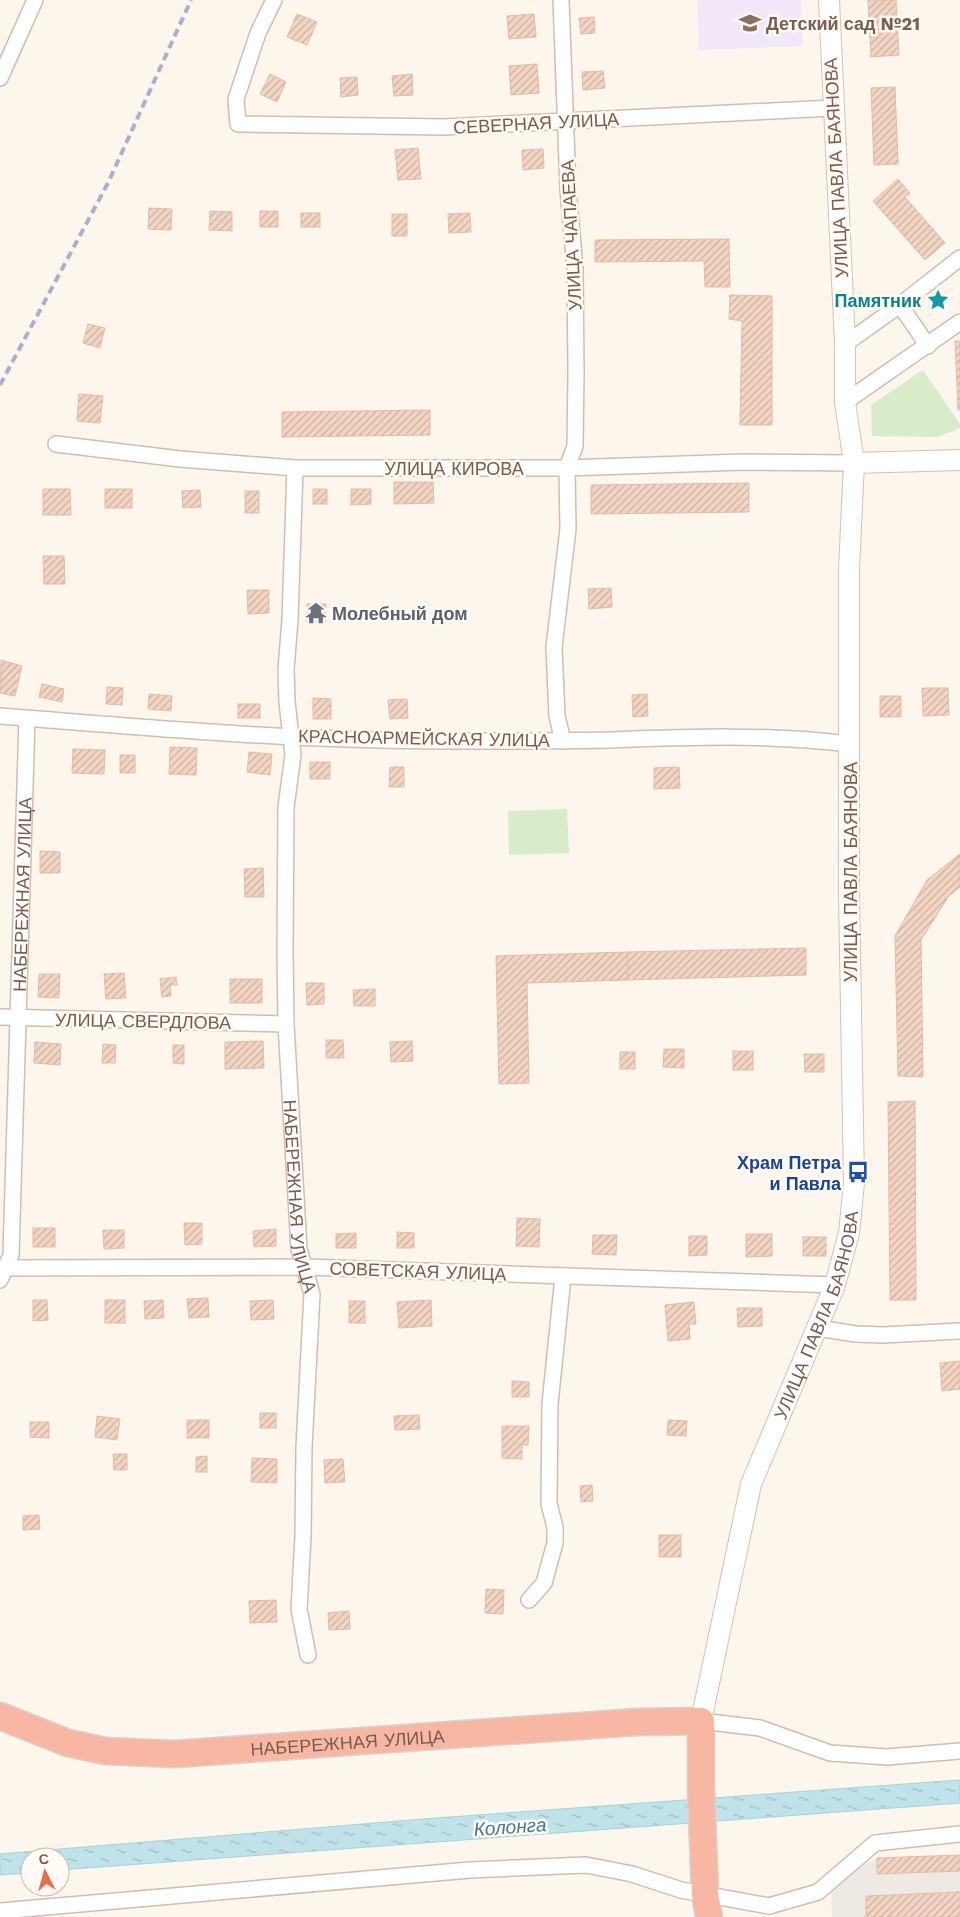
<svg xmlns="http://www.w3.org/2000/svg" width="960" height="1917" font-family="'Work Sans',sans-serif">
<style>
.industrial{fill:#efe9e4}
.education{fill:#f3e8fa}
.grass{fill:#d8ecc9}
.water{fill:url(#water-ripples);stroke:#a5d3da}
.building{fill:url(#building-hatch);stroke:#e6bba3}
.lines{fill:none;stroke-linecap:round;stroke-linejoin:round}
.street-casing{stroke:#d1beb0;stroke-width:18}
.secondary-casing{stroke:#d6c0b0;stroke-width:22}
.highway-casing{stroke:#dad1cd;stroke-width:29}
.street{stroke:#fff;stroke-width:15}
.secondary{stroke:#fff;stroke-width:20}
.highway{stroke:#f7b7a3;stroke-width:26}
.rail{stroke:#b9a8c9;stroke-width:4;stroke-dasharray:8 5;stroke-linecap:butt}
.labels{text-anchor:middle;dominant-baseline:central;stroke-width:5;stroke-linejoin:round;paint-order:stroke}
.education-label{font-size:18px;font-weight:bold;fill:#785e54;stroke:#fffaf3;text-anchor:start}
.street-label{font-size:18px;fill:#7a5c4d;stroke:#fffaf3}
.culture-label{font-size:18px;font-weight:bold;fill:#0d838f;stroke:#fffaf3;text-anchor:end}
.worship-label{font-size:18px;font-weight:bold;fill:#5b616d;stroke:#fffaf3;text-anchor:start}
.transit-label{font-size:18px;font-weight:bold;fill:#164399;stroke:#fffaf3;text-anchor:end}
.water-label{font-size:19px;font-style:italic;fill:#437c86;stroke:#fffaf3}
</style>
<defs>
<pattern id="water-ripples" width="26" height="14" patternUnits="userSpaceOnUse" patternTransform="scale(1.25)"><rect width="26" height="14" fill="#bfe3e8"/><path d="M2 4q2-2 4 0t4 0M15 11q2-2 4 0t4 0" fill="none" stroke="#a0bbbe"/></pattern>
<pattern id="building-hatch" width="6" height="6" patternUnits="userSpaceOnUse" patternTransform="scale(1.25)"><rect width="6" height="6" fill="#f3d5c3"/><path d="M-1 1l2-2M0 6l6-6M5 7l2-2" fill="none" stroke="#cab0a1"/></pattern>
</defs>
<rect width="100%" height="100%" fill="#fdf6ec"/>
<path class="industrial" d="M960,1855V1917H832L831,1884L876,1858Z"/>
<path class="education" d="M697,0H801L803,46L699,50Z"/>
<g class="grass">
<path d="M923,370L960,424V428L938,437L872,436L871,405Z"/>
<path d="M567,809L569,853L509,855L508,811Z"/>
</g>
<path class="water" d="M960,1780V1803L60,1870V1857H30V1873L0,1875V1854L423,1819Z"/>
<g class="building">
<path d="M868,0H896L899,55L871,57Z"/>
<path d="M297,14L317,22L307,45L287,37Z"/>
<path d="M534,14L536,37L509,39L507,16Z"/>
<path d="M594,17L595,33L581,34L579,18Z"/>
<path d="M537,64L539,93L511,95L509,66Z"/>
<path d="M603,71L605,88L583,90L582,72Z"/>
<path d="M270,74L286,82L277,102L260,94Z"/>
<path d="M412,74L413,95L394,96L392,76Z"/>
<path d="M357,77L358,95L341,97L340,78Z"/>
<path d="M895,87L898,164L874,165L871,88Z"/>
<path d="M418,148L421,179L398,180L395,150Z"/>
<path d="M543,149L544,168L523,170L522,150Z"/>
<path d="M898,179L910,193L905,197L945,243L925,260L873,201Z"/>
<path d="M149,208L172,209L171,230L148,229Z"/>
<path d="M210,211L232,212V231L209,230Z"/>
<rect x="260" y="211" width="18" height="16"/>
<rect x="301" y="213" width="19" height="14"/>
<path d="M470,213L471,232L449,233L448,214Z"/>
<rect x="392" y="214" width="15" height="22"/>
<path d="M729,239L730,287H705L704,261L595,262V240Z"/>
<path d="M730,295L772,296V425H740L742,321L729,319Z"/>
<path d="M88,324L105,328L100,348L83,343Z"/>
<path d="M955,341H960V410H958Z"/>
<path d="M79,394L103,396L100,423L77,421Z"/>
<path d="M430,410V435L282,437V412Z"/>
<path d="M394,482H433L434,503L394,504Z"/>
<path d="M749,483V512L591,514V485Z"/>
<path d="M43,489H70L71,515H43Z"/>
<rect x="105" y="489" width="27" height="19"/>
<rect x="313" y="489" width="14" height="15"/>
<path d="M351,489H371V504L351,505Z"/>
<path d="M200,490L201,507L183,508L182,491Z"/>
<rect x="245" y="491" width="14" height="22"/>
<path d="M43,556H64L65,584H44Z"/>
<path d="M611,588L612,607L589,609L588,589Z"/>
<path d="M247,590H269V613L248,614Z"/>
<path d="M307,604H326L325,623L307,622Z"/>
<path d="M1,660L22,666L15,696L0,693Z"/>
<path d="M42,684L64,689L62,702L39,697Z"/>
<path d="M107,687L123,688L122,705L106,704Z"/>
<path d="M922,688H948L949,715L923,716Z"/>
<path d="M149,694L172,696L171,711L148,709Z"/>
<path d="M647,694L648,716L633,717L632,695Z"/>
<rect x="880" y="696" width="21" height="21"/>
<path d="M313,698L331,699V719H313Z"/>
<path d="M407,699L408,718L390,719L388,700Z"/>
<rect x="238" y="704" width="22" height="14"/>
<path d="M170,747L197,748L196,775L169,774Z"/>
<path d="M73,749L105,750L104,774L72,773Z"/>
<path d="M249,752L272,754L270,775L247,772Z"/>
<rect x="120" y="755" width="15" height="18"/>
<rect x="310" y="762" width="20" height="17"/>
<path d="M390,767H404V787H389Z"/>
<path d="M679,767L680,788L654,789V768Z"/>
<path d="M40,851L60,852V873H40Z"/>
<path d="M960,854V887L948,897L921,940L923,1077L898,1076L895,936L927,880Z"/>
<path d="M263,868L264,897H245L244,869Z"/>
<path d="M806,948V975L628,980L627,952Z"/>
<path d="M627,952L628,980L527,983L529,1083L499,1084L496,956Z"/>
<path d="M124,973L126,998L106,999L104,974Z"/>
<path d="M39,974H60L59,998L38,997Z"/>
<path d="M176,977L177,985H170L171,996L162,997L160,979Z"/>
<rect x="230" y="979" width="32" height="24"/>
<path d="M306,983H324V1004L307,1005Z"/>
<path d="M375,989V1006H354L353,990Z"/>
<path d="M326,1040H343L344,1058H326Z"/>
<path d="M263,1041L264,1068L225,1069V1042Z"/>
<path d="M412,1041L413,1061L391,1062L390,1042Z"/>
<path d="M35,1042L61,1044L60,1065L34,1063Z"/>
<path d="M103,1044L116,1045L115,1063H102Z"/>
<path d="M173,1045H184V1064L173,1063Z"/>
<path d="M664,1049H684V1068L663,1067Z"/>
<rect x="733" y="1051" width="20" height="19"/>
<rect x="620" y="1052" width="15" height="17"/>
<path d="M804,1054H824V1072H805Z"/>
<path d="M915,1101L916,1300H890L888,1102Z"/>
<path d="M517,1218L540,1219L539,1247L516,1246Z"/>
<path d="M184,1223H202V1244L185,1245Z"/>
<rect x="33" y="1228" width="22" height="19"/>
<path d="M276,1229V1246L254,1247L253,1231Z"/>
<path d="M103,1230H124V1248L104,1249Z"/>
<path d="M397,1232L414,1233V1248H397Z"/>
<path d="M356,1233V1248H336V1234Z"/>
<path d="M746,1234H772V1256L746,1257Z"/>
<path d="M593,1235H617L616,1255L592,1254Z"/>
<path d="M689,1236H707V1255L689,1256Z"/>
<rect x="803" y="1237" width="23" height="19"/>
<path d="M208,1298L209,1317L189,1318L187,1299Z"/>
<path d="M33,1300H47L48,1320L33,1321Z"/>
<rect x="105" y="1300" width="20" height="23"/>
<path d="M163,1300L164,1318L145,1319L144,1301Z"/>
<path d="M273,1300L274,1319L251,1320L250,1301Z"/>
<path d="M431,1300L432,1326L399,1328L397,1302Z"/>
<rect x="349" y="1301" width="16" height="22"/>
<path d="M694,1302L696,1324H689L690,1339L668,1341L665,1305Z"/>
<path d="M737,1308H762V1326L738,1327Z"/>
<path d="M960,1361V1389L942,1391L940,1363Z"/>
<path d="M512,1381L529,1382V1397H512Z"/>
<rect x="260" y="1413" width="16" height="15"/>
<path d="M419,1415L420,1429L395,1430L394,1416Z"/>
<path d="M97,1416L120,1419L117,1440L95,1437Z"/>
<rect x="187" y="1420" width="22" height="18"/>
<path d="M668,1420L687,1421L686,1436L667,1435Z"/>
<path d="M30,1422H49V1438L30,1437Z"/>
<path d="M502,1426H529L528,1445H522V1459L502,1458Z"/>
<path d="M113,1454H127V1470H114Z"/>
<path d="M207,1456V1472H196V1457Z"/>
<path d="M252,1458L277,1459V1483L251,1482Z"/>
<path d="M343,1459L345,1482L325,1483L324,1460Z"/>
<path d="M592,1485L593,1501L581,1502L580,1486Z"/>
<path d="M39,1515L40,1529L23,1530V1516Z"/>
<rect x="659" y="1535" width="22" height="22"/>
<path d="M486,1589L504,1590L503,1614L485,1613Z"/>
<path d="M276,1600L277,1622L250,1623L249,1601Z"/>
<path d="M349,1611L350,1629L329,1630L328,1613Z"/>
<path d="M960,1855V1871L877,1874V1858Z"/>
<path d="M960,1892V1917H866V1896Z"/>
</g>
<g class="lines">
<g class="street-casing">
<g id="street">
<path d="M274,0L258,33L236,99L238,124L444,127L833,108"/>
<path d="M561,0L568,189L575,268L576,372L575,446L567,468L568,529L554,647L557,716L563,741"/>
<path d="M0,78L35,0"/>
<path d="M900,305L928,346"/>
<path d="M845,344L900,305L960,258"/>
<path d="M845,402L960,322"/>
<path d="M56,444L180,459L295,468H567L743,462L854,463"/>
<path id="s1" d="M295,468L290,620L286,669L287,702L293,755L286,807L285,951L286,1024L299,1249L312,1294L304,1447L303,1537L299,1609L308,1655"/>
<path d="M0,716C149,728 298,741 448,741C502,741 556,741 610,740C690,737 770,734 849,744"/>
<path d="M0,1017L286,1024"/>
<path d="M0,1268L305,1267L835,1285"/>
<path id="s2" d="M0,1280L11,1255L27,718"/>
<path d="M817,1328L856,1334L883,1335L960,1331"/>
<path d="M529,1600L544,1583L555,1543V1527L549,1504L550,1404L563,1277"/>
<path d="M701,1721L760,1728L830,1753L887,1757L960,1751"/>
<path d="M0,1911L470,1870L586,1865L632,1874L681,1890L769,1906L818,1892L875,1843L960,1834"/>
</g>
</g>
<g class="secondary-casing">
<g id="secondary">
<path d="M854,463L960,460"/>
<path id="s3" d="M701,1721L751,1484L835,1285L849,1233L854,1183L849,893V569L854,463L845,402V344L829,0"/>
</g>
</g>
<g class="highway-casing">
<g id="highway">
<path id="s4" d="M0,1716L68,1743L105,1751L175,1754L637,1722L701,1721V1788L705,1894L709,1917"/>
</g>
</g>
<use href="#street" class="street"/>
<use href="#secondary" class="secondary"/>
<use href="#highway" class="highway"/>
<path class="rail" d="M0,385L108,183L191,0"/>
</g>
<defs>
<g id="school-bare" transform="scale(1.725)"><path d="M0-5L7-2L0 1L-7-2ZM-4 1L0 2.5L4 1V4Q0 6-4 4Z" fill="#8d6e63" stroke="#fffaf3" stroke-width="2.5" paint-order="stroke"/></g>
<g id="sight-bare" transform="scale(1.725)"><path d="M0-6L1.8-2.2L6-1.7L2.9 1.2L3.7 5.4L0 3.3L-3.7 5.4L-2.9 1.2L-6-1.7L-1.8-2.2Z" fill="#0f9aa8" stroke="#fffaf3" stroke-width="2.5" paint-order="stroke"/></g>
<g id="temple-bare" transform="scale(1.725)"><path d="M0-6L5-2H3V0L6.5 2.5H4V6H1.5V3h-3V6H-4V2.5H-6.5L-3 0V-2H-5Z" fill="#6b7280" stroke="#fffaf3" stroke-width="2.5" paint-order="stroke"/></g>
<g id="bus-bare" transform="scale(1.725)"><path d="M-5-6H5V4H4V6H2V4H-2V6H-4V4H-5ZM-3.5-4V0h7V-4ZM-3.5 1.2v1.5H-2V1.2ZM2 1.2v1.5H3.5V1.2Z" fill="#1a4fb4" stroke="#fffaf3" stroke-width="2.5" paint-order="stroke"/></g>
</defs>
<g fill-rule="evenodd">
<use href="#school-bare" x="750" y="23"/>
<use href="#sight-bare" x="938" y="300"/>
<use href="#temple-bare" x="316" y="613"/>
<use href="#bus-bare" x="858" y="1172"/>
</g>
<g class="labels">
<g class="education-label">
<text x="766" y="23">Детский сад №21</text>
</g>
<g class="street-label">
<text transform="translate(536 123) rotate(-3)">СЕВЕРНАЯ УЛИЦА</text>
<text transform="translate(836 168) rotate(-93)">УЛИЦА ПАВЛА БАЯНОВА</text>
<text transform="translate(571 235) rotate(-93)">УЛИЦА ЧАПАЕВА</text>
<text x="454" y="468">УЛИЦА КИРОВА</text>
<text transform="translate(424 738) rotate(1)">КРАСНОАРМЕЙСКАЯ УЛИЦА</text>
<text transform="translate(850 872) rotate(-90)">УЛИЦА ПАВЛА БАЯНОВА</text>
<text stroke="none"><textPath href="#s2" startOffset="388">НАБЕРЕЖНАЯ УЛИЦА</textPath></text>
<text transform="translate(143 1021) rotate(1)">УЛИЦА СВЕРДЛОВА</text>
<text stroke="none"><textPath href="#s1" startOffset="730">НАБЕРЕЖНАЯ УЛИЦА</textPath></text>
<text transform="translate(418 1271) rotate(2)">СОВЕТСКАЯ УЛИЦА</text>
<text stroke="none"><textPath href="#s3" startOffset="424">УЛИЦА ПАВЛА БАЯНОВА</textPath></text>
<text stroke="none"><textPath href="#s4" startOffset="354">НАБЕРЕЖНАЯ УЛИЦА</textPath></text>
</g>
<g class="culture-label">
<text x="921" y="300">Памятник</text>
</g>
<g class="worship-label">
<text x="332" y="613">Молебный дом</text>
</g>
<g class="transit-label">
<text x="841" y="1162">Храм Петра<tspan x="841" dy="21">и Павла</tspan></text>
</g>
<g class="water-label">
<text transform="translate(510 1827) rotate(-4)">Колонга</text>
</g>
</g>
<g transform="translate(45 1872) rotate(354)"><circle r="24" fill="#fffaf3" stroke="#cabbb1"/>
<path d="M0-4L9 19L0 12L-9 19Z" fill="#e76f51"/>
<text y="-8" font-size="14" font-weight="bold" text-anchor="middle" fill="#7a5c4d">С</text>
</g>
</svg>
